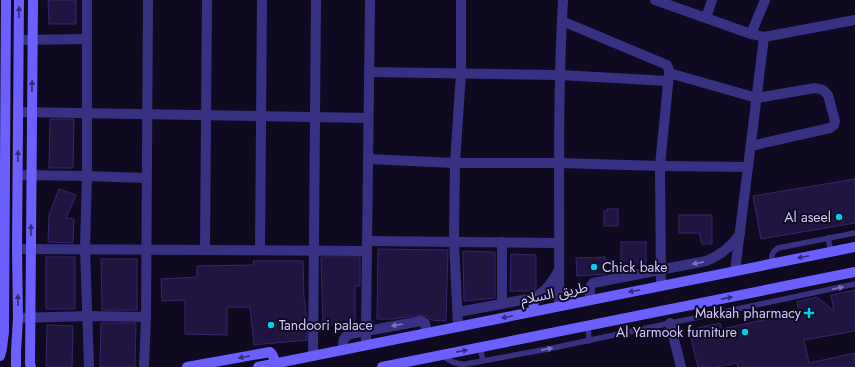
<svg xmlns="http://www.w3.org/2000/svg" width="855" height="367" font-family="Jost,'Noto Sans Arabic',sans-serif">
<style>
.building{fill:#201541;stroke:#37256f}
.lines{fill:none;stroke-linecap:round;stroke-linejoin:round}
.lane{stroke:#383182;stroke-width:5.5}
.street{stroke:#383182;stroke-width:10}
.secondary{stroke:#6b5fff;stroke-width:10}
.oneway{fill:#342c79}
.oneway2{fill:#7d75ba}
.poi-dot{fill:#00cef3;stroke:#0f0a1f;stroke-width:1.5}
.labels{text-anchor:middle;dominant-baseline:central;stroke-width:4;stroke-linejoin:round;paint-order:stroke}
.poi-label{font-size:14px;fill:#d1c8ff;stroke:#0f0a1f;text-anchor:end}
.street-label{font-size:14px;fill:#d1c8ff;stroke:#0f0a1f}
</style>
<rect width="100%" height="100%" fill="#0f0a1f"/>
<g class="building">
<path d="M48,0H76V24H49Z"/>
<path d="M50,119H74L73,168H49Z"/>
<path d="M855,179V223L761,239L753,196Z"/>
<path d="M59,189L76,195L66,218L74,219L73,243L48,242L49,215Z"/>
<path d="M607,209H618V226H604V211H607Z"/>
<path d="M679,215H712V244H702L699,233H679Z"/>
<rect x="621" y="242" width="25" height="22"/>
<path d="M378,249L448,250L446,321L431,320L428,317L420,315L394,319H377Z"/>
<path d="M463,251L495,252V298L464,301Z"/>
<path d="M511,254L536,255V289L534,290L531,291H510Z"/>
<rect x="46" y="257" width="29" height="52"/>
<path d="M321,257H360V286H355V325H323Z"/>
<path d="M605,257L606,274L577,276L576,258Z"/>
<path d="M101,259H137V310H102Z"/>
<path d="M253,261H303L304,297L307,321V340L254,345L250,307H227V335L185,334V300L162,301L161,279L197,277V266L254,265Z"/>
<path d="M855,290V331L804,340L809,363L855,353V367H738L737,363L717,367H698L689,330L720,323L722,329L799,312L797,302L817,297L834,311L831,295Z"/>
<path d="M101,323H136L135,367H100Z"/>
<path d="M47,325L73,326L72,367H46Z"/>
</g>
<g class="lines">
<g class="lane">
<path d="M828,238L831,252"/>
<path d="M772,263C771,256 772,252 778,248L855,233"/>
<path d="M588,326L589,341"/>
<path d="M480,347L483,361"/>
<path d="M441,355C450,361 456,365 466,364L548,349L855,284"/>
</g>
<g class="street">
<path d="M87,0V176L85,248L89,367"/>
<path d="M655,0L751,34L764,37L855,20"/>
<path d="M706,18L712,0"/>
<path d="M562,21L667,65L669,70V73L757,98L815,88L823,90L828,95L835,121L834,125L830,128L751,146"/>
<path d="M751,34L765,0"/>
<path d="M19,40L87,39"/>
<path d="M369,72L560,75L668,81"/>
<path d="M18,112L368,118"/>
<path d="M368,159L455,163H559L660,166L748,167"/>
<path d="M18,175L87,176L146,178"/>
<path d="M367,241L559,243"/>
<path d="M17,249L367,251"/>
<path d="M205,249L207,0"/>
<path d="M260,250L262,0"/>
<path d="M735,271L748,167L764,37"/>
<path d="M661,286L660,166L669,74"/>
<path d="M590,300V287L593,283L706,261C721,255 731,247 740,234"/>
<path d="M502,304V242"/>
<path d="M559,306C560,204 557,102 563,0"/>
<path d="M458,312L533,298C546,292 552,282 559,270"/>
<path d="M18,318L88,316L146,317"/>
<path d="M670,323L681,367"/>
<path d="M458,327L454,241L455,163L461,73V0"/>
<path d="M366,345V331L370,0"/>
<path d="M343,350C343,343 342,337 350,334L421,321L425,323L427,333"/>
<path d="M313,356L316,0"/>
<path d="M144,367L146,317L148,0"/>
</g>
<g class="secondary">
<path d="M533,298L534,311"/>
<path d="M0,356L2,348L4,332L6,0"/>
<path d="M16,367V351L18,318L17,249L19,0"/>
<path d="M31,367L30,364L33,0"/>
<path d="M187,367L270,352C274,355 274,359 275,364"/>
<path d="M258,367L855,247"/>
<path d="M382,367L855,272"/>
</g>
</g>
<defs><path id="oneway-solid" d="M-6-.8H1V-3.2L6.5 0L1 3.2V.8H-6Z"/></defs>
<g class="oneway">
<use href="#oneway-solid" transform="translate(19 12) rotate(-89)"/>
<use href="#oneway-solid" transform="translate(32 86) rotate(-89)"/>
<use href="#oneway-solid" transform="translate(18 156) rotate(-89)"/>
<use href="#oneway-solid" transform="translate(31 230) rotate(-89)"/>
<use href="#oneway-solid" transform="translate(803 257) rotate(169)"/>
<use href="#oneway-solid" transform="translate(634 291) rotate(169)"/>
<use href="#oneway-solid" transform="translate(727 298) rotate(-11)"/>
<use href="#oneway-solid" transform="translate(18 300) rotate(-91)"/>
<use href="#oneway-solid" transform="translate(507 317) rotate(168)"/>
<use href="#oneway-solid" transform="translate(462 351) rotate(-11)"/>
<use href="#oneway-solid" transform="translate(244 357) rotate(170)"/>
</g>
<g class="oneway2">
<use href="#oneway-solid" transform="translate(698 263) rotate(169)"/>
<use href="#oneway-solid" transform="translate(838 288) rotate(-12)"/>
<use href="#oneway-solid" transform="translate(397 325) rotate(170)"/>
<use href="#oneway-solid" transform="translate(547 349) rotate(-11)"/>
</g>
<g class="poi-dot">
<circle cx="839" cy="217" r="4"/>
<circle cx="594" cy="267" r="4"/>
<path d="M807 307h4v4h4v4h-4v4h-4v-4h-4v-4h4z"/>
<circle cx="271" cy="325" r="4"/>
<circle cx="745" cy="332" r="4"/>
</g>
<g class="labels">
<g class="poi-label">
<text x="831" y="217">Al aseel</text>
<text x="602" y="267" text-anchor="start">Chick bake</text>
<text x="801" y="313">Makkah pharmacy</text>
<text x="279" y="325" text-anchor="start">Tandoori palace</text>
<text x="737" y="332">Al Yarmook furniture</text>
</g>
<g class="street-label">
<text transform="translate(554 293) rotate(-11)">طريق السلام</text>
</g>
</g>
</svg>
